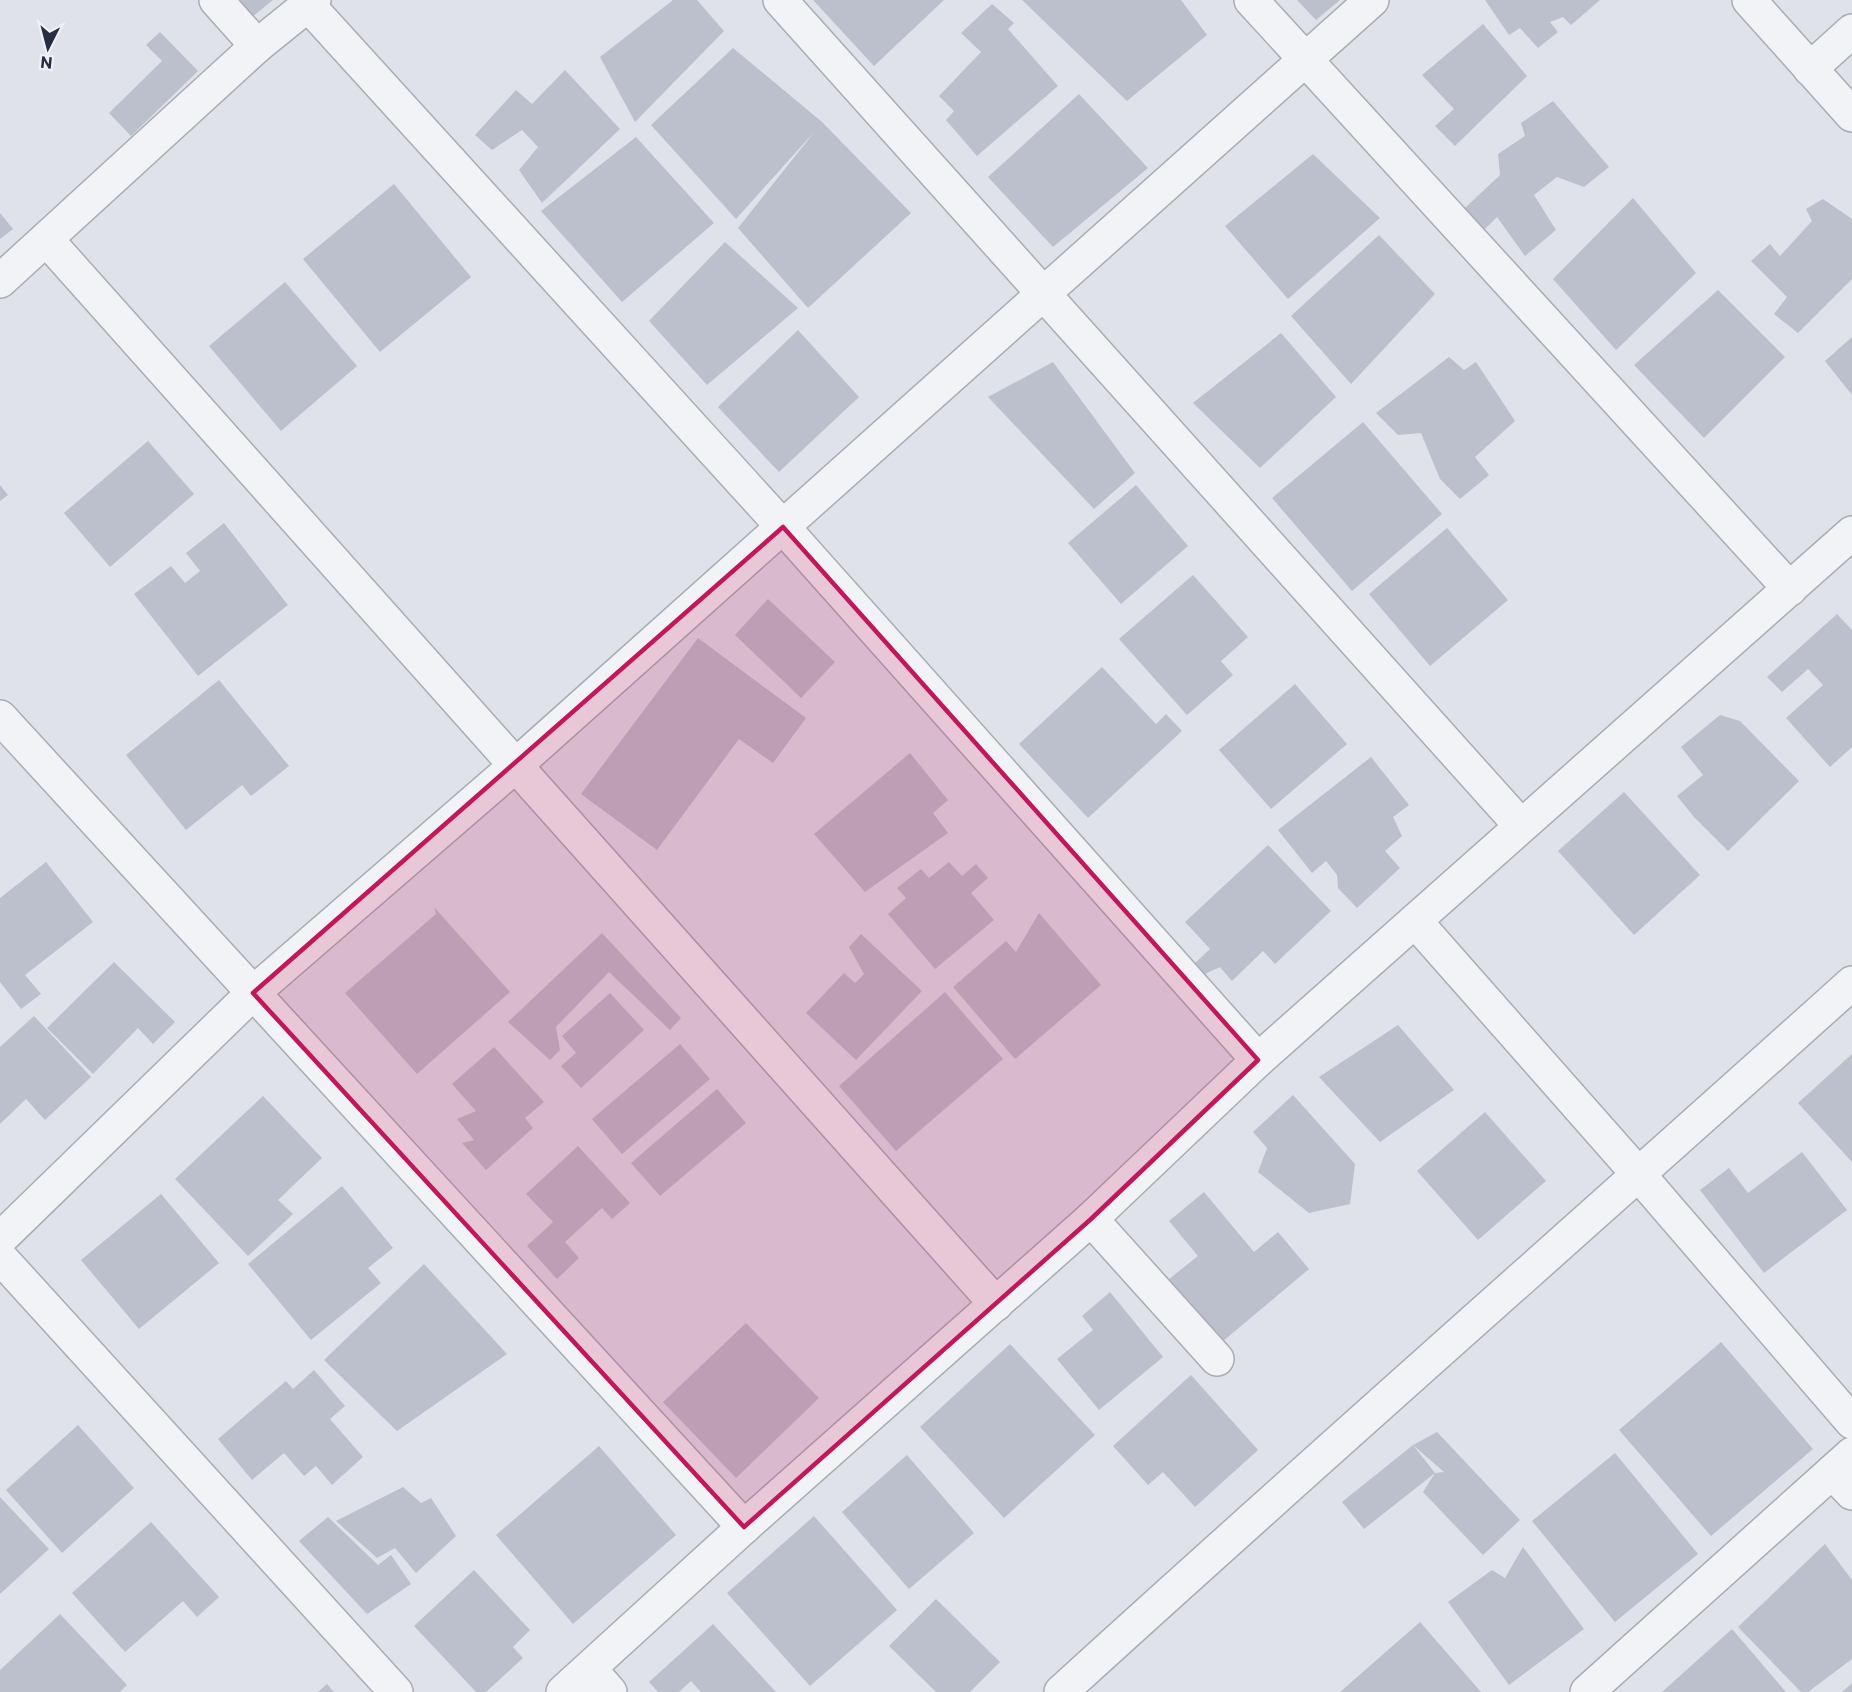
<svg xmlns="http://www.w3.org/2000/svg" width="1852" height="1692" font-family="Commissioner,sans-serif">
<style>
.building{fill:#bcc0cc}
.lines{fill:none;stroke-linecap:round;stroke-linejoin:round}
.minor-casing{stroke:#a8acb7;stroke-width:36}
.minor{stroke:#f2f3f7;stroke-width:33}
.marked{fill:#c2185b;fill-opacity:0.2;stroke:#c2185b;stroke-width:4.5;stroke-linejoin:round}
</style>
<rect width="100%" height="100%" fill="#dfe2e9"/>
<g class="building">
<path d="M239,0H273L252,17Z"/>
<path d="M673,0H697L724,31L635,122L600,57Z"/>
<path d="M813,0H944L874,66Z"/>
<path d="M1022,0H1181L1207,35L1127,101Z"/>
<path d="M1297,0H1340L1316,20Z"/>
<path d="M1485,0H1600L1571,25L1563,17L1550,22L1558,32L1538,48L1520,28L1509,35Z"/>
<path d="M992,4L1014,23L1008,29L1058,86L977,156L946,120L954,111L939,96L981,52L961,33Z"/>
<path d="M1483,24L1527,76L1455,146L1435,126L1454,109L1422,75Z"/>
<path d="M160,32L198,71L131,136L109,113L162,61L146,45Z"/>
<path d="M733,48L822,122L911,213L808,308L738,228L815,131L736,219L651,125Z"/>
<path d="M565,70L620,129L542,203L519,170L538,147L522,130L492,150L475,135L516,90L532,104Z"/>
<path d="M1079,94L1148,168L1053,247L988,177Z"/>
<path d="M1553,101L1609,167L1584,187L1557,177L1534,195L1556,230L1525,256L1497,217L1481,233L1465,208L1500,175L1498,154L1525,136L1521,123Z"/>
<path d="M636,137L714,223L622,302L541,211Z"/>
<path d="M1313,154L1380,218L1288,299L1225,226Z"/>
<path d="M394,184L471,277L380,352L303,259Z"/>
<path d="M1633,198L1696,273L1616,350L1553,279Z"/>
<path d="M1823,199L1852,219V279L1798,333L1774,314L1787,297L1751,261L1770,244L1780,256L1812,221L1806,209Z"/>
<path d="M0,213L13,229L0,239Z"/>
<path d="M1379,235L1435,294L1351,384L1291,316Z"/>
<path d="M725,242L798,308L707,385L649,321Z"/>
<path d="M285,282L357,366L281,431L209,346Z"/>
<path d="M1718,290L1785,357L1704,438L1634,365Z"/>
<path d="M798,330L859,397L779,472L718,407Z"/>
<path d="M1281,333L1336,397L1260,468L1193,403Z"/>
<path d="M1852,337V395L1825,361Z"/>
<path d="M1449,357L1464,370L1476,362L1515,421L1475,457L1489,475L1460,499L1440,479L1421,433L1398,435L1376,413Z"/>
<path d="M1053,362L1135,473L1094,509L988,397Z"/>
<path d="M1363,422L1442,514L1352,591L1272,498Z"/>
<path d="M148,441L194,494L110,567L64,513Z"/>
<path d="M0,485L8,495L0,501Z"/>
<path d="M1136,485L1188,546L1121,604L1068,543Z"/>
<path d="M224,523L288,605L198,676L134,594L171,566L185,583L200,571L186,553Z"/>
<path d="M1447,528L1508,600L1430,666L1369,594Z"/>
<path d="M1193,575L1248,637L1221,661L1233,675L1187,715L1119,639Z"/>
<path d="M768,599L835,662L801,698L735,635Z"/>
<path d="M1837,614L1852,630V747L1830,767L1786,718L1823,685L1808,669L1782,692L1767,677Z"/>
<path d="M698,638L806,718L773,763L739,739L657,850L581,794Z"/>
<path d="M1102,667L1156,724L1166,714L1182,731L1088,818L1019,744Z"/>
<path d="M219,680L289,766L251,796L242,785L186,830L126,755Z"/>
<path d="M1295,684L1347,744L1271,809L1219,750Z"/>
<path d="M1720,715L1740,721L1799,781L1728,851L1694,817L1677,796L1703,775L1681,747Z"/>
<path d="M910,753L948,800L933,813L948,833L865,892L814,834Z"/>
<path d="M1371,757L1409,805L1393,817L1402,836L1385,851L1400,868L1357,908L1338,888L1337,875L1326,861L1312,873L1278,830Z"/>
<path d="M1624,792L1700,875L1634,935L1558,851Z"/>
<path d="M1268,845L1331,911L1275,964L1263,951L1232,981L1220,967L1205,974L1195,963L1210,949L1185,922Z"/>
<path d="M46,862L93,922L25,975L41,994L21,1009L0,982V898Z"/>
<path d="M949,862L962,876L976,864L988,878L971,893L994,920L935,969L888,914L906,898L897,888L921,869L929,878Z"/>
<path d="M434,907L510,992L417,1074L345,993L436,914Z"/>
<path d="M1039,913L1101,985L1015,1059L953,987L1006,941L1016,952Z"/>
<path d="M602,933L681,1018L670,1030L609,972L556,1027L560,1050L550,1060L508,1022Z"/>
<path d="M861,934L922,991L856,1060L806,1013L844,973L855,983L864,974L849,947Z"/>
<path d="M114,962L175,1022L153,1044L138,1028L93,1074L47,1028Z"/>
<path d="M945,992L1003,1059L896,1151L839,1086Z"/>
<path d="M610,993L644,1030L581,1088L561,1066L576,1053L562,1036Z"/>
<path d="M34,1016L91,1077L45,1120L26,1099L0,1124V1047Z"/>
<path d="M1398,1025L1454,1090L1380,1142L1319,1077Z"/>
<path d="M680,1044L710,1079L622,1154L592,1119Z"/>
<path d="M494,1047L544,1102L525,1118L533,1128L486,1170L462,1143L474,1140L457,1119L476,1111L452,1084Z"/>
<path d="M1852,1054V1162L1798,1103Z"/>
<path d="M717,1089L746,1123L660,1196L631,1163Z"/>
<path d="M1293,1095L1355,1164L1350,1204L1309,1213L1258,1172L1267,1148L1253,1132Z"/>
<path d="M263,1096L322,1158L278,1200L293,1214L248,1256L175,1179Z"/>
<path d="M1485,1112L1546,1181L1478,1240L1417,1171Z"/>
<path d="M578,1146L630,1203L612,1219L602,1208L565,1242L579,1258L557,1279L527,1246L553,1222L526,1194Z"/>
<path d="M1802,1152L1847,1210L1764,1273L1700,1190L1729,1168L1748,1193Z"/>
<path d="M342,1186L393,1248L368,1268L381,1283L311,1340L248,1264Z"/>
<path d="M1204,1192L1254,1252L1278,1232L1309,1269L1222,1342L1169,1279L1198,1256L1169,1221Z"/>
<path d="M161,1194L219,1263L139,1329L81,1260Z"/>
<path d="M424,1264L507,1354L397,1431L324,1360Z"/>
<path d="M1110,1292L1163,1357L1099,1410L1057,1359L1093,1330L1082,1316Z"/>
<path d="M746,1323L819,1398L736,1478L663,1402Z"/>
<path d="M1721,1342L1813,1449L1711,1536L1619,1430Z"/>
<path d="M1010,1344L1095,1435L1004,1518L920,1427Z"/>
<path d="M314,1370L345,1406L330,1419L363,1457L332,1485L316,1466L304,1476L284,1453L252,1480L218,1439L286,1381L293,1389Z"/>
<path d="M1191,1375L1258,1450L1195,1507L1163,1472L1148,1485L1113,1446Z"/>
<path d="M78,1425L134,1488L62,1553L6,1490Z"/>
<path d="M1437,1432L1520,1520L1483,1555L1423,1492L1435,1473L1444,1472L1413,1445L1435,1473L1364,1529L1342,1502L1413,1445Z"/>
<path d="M599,1446L676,1535L573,1624L496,1535Z"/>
<path d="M1615,1453L1698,1554L1615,1622L1532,1521Z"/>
<path d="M907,1455L974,1533L909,1589L842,1512Z"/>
<path d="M403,1487L421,1503L431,1498L456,1536L416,1573L395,1548L377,1558L336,1521Z"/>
<path d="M0,1497L49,1549L0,1594Z"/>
<path d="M814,1516L897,1610L810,1686L727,1593Z"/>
<path d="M328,1517L378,1565L391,1555L411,1584L367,1614L299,1541Z"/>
<path d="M151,1522L219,1597L197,1617L183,1601L125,1652L72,1593Z"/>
<path d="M1825,1544L1852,1580V1659L1808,1692H1801L1738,1627Z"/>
<path d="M1523,1547L1584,1629L1509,1685L1448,1602L1492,1570L1505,1578Z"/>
<path d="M474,1570L530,1630L513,1647L523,1658L486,1692H476L414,1626Z"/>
<path d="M936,1599L1000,1662L970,1692H936L889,1646Z"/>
<path d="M60,1614L127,1685L120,1692H0V1670Z"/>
<path d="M1420,1622L1481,1692H1340Z"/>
<path d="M713,1624L776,1692H701L691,1681L679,1692H658L649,1682Z"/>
<path d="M1732,1629L1786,1692H1662Z"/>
<path d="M1852,1683V1692H1842Z"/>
<path d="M327,1684L334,1692H318Z"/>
</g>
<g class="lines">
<g class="minor-casing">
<g id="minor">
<path d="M216,0L257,46"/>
<path d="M780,0L1521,826"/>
<path d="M1251,0L1790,589"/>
<path d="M1749,0L1852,115"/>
<path d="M308,5L783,527L1258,1060"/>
<path d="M1810,69L1852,31"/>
<path d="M47,240L996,1304"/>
<path d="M0,281L257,46L314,0"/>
<path d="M0,717L744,1527"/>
<path d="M1415,921L1639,1175L1852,1422"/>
<path d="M1091,1219L1217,1359"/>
<path d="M0,1239L253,993L515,766L1372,0"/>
<path d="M0,1257L396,1692"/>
<path d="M1832,1472L1852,1493"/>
<path d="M590,1669L610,1692"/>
<path d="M563,1692L744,1527L1091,1219L1258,1060L1852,533"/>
<path d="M1061,1692C1323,1453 1589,1220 1852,983"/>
<path d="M1587,1692L1852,1454"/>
</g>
</g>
<use href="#minor" class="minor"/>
</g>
<path class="marked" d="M783,527L1258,1060L1091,1219L744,1527L253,993Z"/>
<g transform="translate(48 48) rotate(186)" stroke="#eef1f6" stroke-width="4.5" paint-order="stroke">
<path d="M0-4.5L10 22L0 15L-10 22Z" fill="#272e41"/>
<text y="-9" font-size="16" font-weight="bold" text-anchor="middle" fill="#272e41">N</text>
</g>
</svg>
